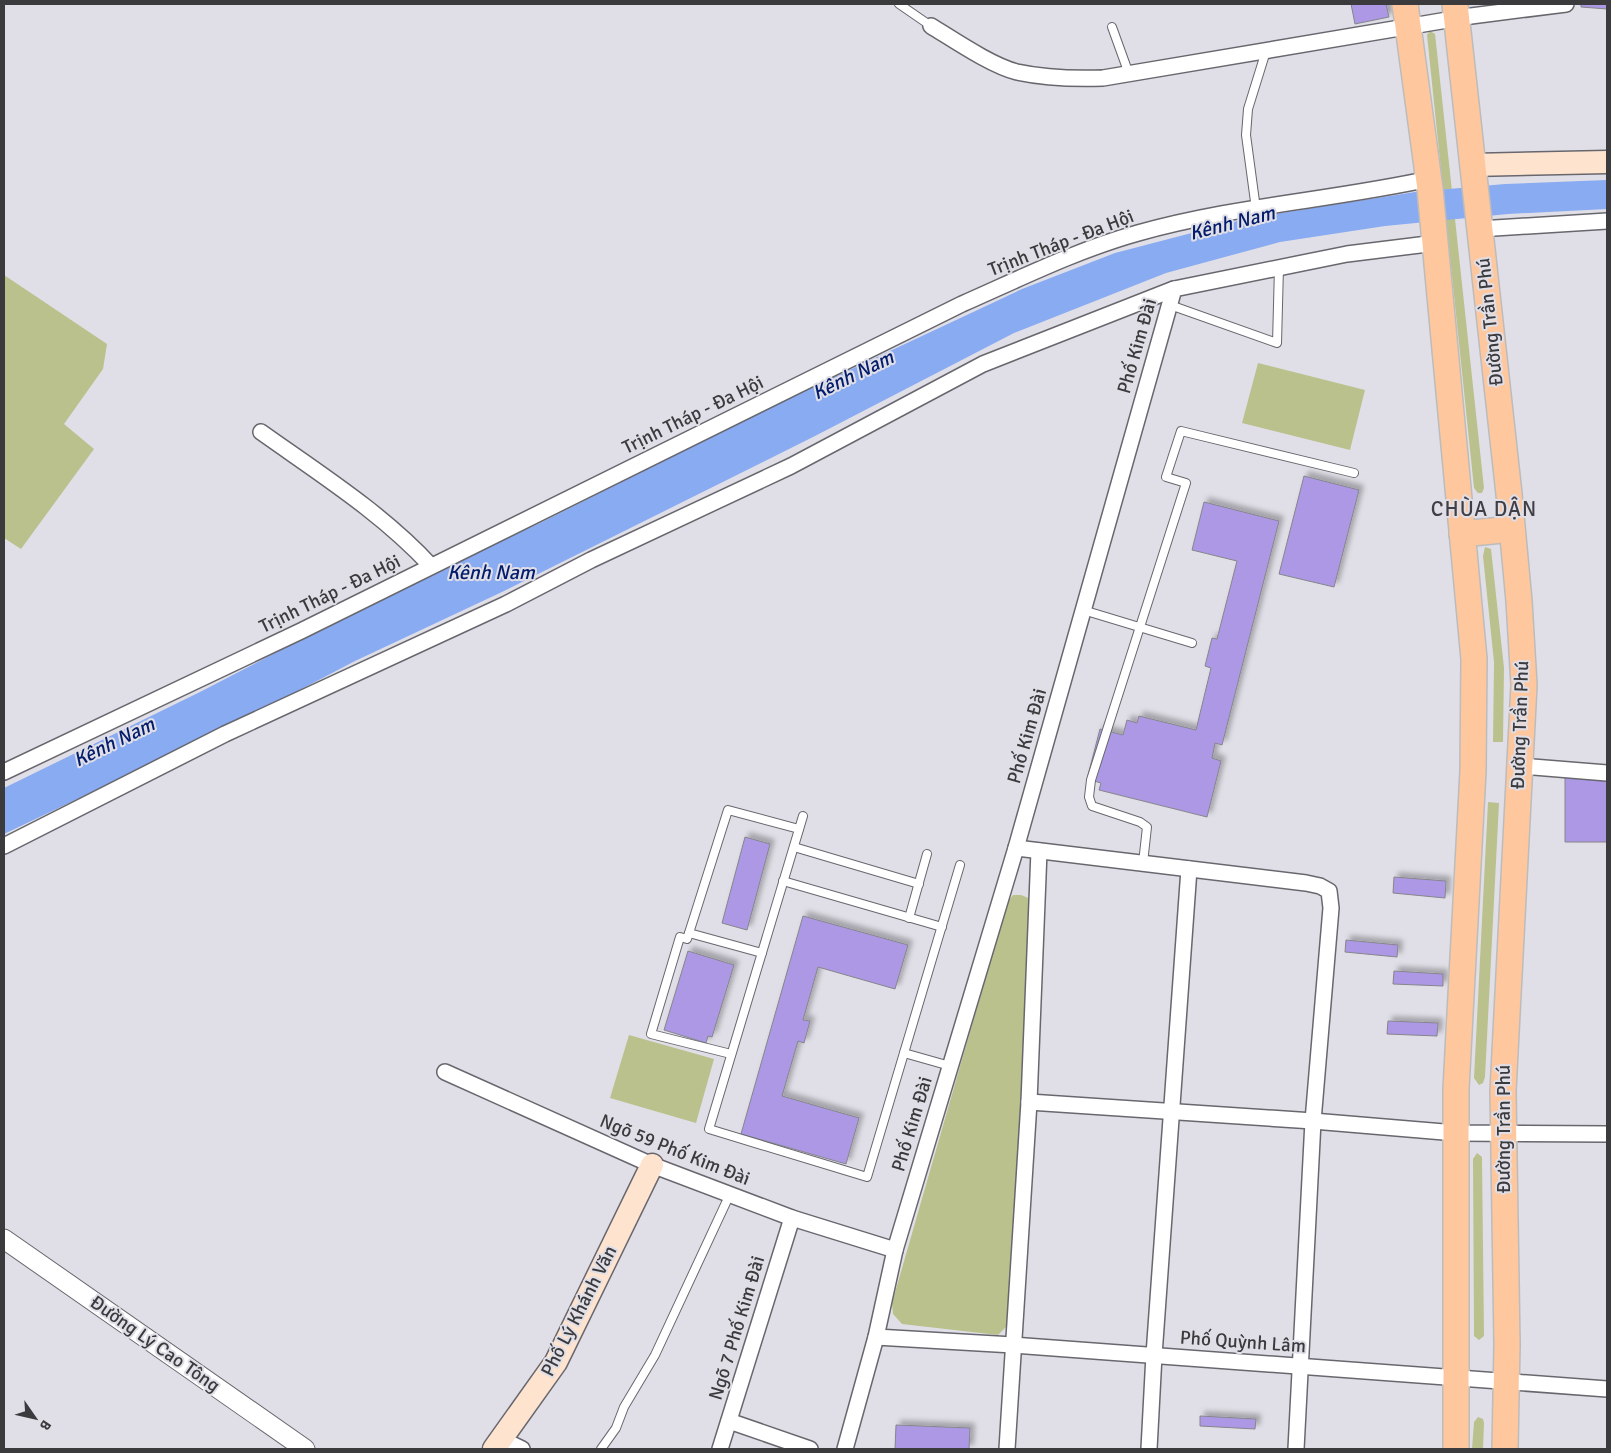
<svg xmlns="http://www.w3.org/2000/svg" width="1611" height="1453" font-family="Signika,sans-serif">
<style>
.green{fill:#bbc18c}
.water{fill:#89abf2}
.building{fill:#ac98e4;stroke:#86858c;filter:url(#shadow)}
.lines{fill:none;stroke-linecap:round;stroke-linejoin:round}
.service-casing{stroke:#68676e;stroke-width:10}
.minor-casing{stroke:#68676e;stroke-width:18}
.tertiary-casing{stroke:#68676e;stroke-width:21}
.secondary-casing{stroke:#68676e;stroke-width:25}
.primary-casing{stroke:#bcbcbd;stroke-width:28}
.service{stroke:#fff;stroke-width:8}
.minor{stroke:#fff;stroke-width:15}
.tertiary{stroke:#fff;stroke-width:19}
.secondary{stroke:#fee3ce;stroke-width:22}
.primary{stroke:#fec79d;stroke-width:25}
.labels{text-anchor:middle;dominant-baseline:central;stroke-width:4;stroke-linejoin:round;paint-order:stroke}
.street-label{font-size:19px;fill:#3b3a3d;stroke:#e0dfe7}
.water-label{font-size:20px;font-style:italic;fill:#031d6c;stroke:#e0dfe7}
.quarter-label{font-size:21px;letter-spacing:1px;fill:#413f46;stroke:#e0dfe7}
</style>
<defs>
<filter id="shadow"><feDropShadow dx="4.5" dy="-4.5" stdDeviation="2.5" flood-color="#0004"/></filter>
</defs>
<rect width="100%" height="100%" fill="#e0dfe7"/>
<g class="green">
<path d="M1430,31L1435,34L1437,52L1484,488L1482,493H1478L1474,488L1427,35Z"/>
<path d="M4,275L107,344L103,369L64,424L94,449L21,549L4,538Z"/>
<path d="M1258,363L1365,390L1350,450L1242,423Z"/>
<path d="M1485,547L1491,549L1504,668L1503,742H1493L1494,662L1483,556Z"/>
<path d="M1488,802L1499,803L1485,1077L1483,1083L1479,1085L1474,1078Z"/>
<path d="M1013,895H1021L1031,899L1034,906L1007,1326L998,1335L902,1324L893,1314L892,1303L1007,903Z"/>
<path d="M629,1035L714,1059L696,1123L610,1098Z"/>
<path d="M1477,1153L1482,1157L1484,1336L1479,1340L1474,1336L1473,1159Z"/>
<path d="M1478,1417L1483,1419L1484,1423L1483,1449H1472L1474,1422Z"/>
</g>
<path class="water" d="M1607,180V209L1508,214L1385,226L1280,242L1166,273L1014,333L815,436L502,592L355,661L235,724L4,834V788L202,691L375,601L542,522L779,403L1022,289L1115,253L1249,218L1415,192L1505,184Z"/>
<g class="building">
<path d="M1351,4H1386L1389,17L1355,24Z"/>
<path d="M1581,4H1607V9L1581,7Z"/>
<path d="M1304,476L1359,490L1334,587L1279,574Z"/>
<path d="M1204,502L1279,521L1222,745L1215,743L1212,758L1221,761L1207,817L1099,790L1101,783L1087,779L1100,729L1123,735L1127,720L1137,723L1139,716L1196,730L1211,668L1205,666L1212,638L1217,639L1237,561L1192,550Z"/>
<path d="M1565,775L1607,778V842H1565Z"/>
<path d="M745,837L770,844L747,930L722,923Z"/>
<path d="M1394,877L1446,881L1445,898L1393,893Z"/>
<path d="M803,916L908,945L895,989L818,967L803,1020L810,1021L804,1043L798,1041L782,1096L859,1118L846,1164L741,1134Z"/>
<path d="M1346,940L1398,945L1397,957L1345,952Z"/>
<path d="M688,951L734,965L712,1037L708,1036L706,1043L664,1030Z"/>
<path d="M1394,971L1443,974V986L1393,984Z"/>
<path d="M1388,1021L1438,1023L1437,1036L1387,1034Z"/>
<path d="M1200,1416L1256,1419L1255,1429L1200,1426Z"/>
<path d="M896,1425L970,1428L969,1449H895Z"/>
</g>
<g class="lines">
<g class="service-casing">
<g id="service">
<path d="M899,4L931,26"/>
<path d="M1112,27L1129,74"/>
<path d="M1256,209L1246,135L1248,109L1266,51"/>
<path d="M1170,305L1277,343L1279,267"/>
<path d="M1083,610L1192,643"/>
<path d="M803,816L709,1129L867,1177L904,1053"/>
<path d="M794,847L919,884"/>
<path d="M1143,863L1147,827L1140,822L1092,806L1089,797L1091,780L1186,483L1166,477L1181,431L1354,473"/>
<path d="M783,881L942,927"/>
<path d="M909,918L927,854"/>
<path d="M689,933L687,939L680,937L651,1034L731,1054"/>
<path d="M762,953L689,933L728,810L799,829"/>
<path d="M950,1066L904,1053L960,865"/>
<path d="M601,1449L616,1428L624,1407L655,1355L730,1194"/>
</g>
</g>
<g class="minor-casing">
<g id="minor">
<path d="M931,26C954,40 992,66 1017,72C1045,78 1074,79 1103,78L1471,16L1566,4"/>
<path d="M1479,229L1607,221"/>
<path d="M261,432C320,474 382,513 431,566"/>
<path d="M1520,766L1607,773"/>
<path d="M4,772L301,631L962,304C1019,279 1077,250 1138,233C1233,206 1333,200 1429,179"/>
<path d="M4,846L225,734L506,604L591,560L791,466L983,364L1174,289"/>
<path d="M1016,848L1306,883L1320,886L1329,891L1331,908L1313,1121L1296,1449"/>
<path d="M445,1072L652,1165L792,1218L895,1250"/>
<path d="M1029,1102L1313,1121L1456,1133L1607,1134"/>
<path d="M876,1337L1013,1345L1607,1389"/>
<path d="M729,1421L810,1449"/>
<path d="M501,1439L522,1449"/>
<path d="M720,1449L792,1218"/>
<path d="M845,1449L876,1337L895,1250L1016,848L1174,289L1347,254L1436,243"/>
<path d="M1007,1449L1029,1102L1039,851"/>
<path d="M1149,1449L1154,1355L1189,869"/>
</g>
</g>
<g class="tertiary-casing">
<path id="tertiary" d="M4,1239L305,1449"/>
</g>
<g class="secondary-casing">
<g id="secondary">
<path d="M1472,165L1607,162"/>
<path d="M494,1449L556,1362L652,1165"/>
</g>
</g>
<g class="primary-casing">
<g id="primary">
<path d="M1405,4L1430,189L1474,659L1473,771L1456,1089V1449"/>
<path d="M1455,4L1509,494L1519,601L1524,685L1503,1091L1507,1344L1505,1449"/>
<path d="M1462,534L1512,529"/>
</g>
</g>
<use href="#service" class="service"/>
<use href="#minor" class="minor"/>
<use href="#tertiary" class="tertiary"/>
<use href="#secondary" class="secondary"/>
<use href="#primary" class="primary"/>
</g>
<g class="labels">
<g class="street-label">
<text transform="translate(1061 243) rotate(-21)">Trịnh Tháp - Đa Hội</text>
<text transform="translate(1490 322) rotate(-96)">Đường Trần Phú</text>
<text transform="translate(1137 346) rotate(-74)">Phố Kim Đài</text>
<text transform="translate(693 415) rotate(-26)">Trịnh Tháp - Đa Hội</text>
<text transform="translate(330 594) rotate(-26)">Trịnh Tháp - Đa Hội</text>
<text transform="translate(1520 725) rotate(-88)">Đường Trần Phú</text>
<text transform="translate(1027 736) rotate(-74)">Phố Kim Đài</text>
<text transform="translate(912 1124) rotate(-73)">Phố Kim Đài</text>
<text transform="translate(1504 1129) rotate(-90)">Đường Trần Phú</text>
<text transform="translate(675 1150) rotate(22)">Ngõ 59 Phố Kim Đài</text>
<text transform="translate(579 1311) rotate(-63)">Phố Lý Khánh Văn</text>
<text transform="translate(737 1328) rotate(-73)">Ngõ 7 Phố Kim Đài</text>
<text transform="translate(1243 1342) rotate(4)">Phố Quỳnh Lâm</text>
<text transform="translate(155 1344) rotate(35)">Đường Lý Cao Tông</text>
</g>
<g class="water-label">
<text transform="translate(1232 223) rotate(-14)">Kênh Nam</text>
<text transform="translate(853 375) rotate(-26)">Kênh Nam</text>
<text x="491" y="572">Kênh Nam</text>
<text transform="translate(114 742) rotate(-26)">Kênh Nam</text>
</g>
<g class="quarter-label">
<text x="1484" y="509">CHÙA DẬN</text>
</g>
</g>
<rect width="1611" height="1453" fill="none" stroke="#3b3a3d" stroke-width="10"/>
<g transform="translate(35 1418) rotate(124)" stroke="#e0dfe7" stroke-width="4" paint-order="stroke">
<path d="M0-4L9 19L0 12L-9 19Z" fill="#3b3a3d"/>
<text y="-8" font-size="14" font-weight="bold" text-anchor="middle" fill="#3b3a3d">B</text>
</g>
</svg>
